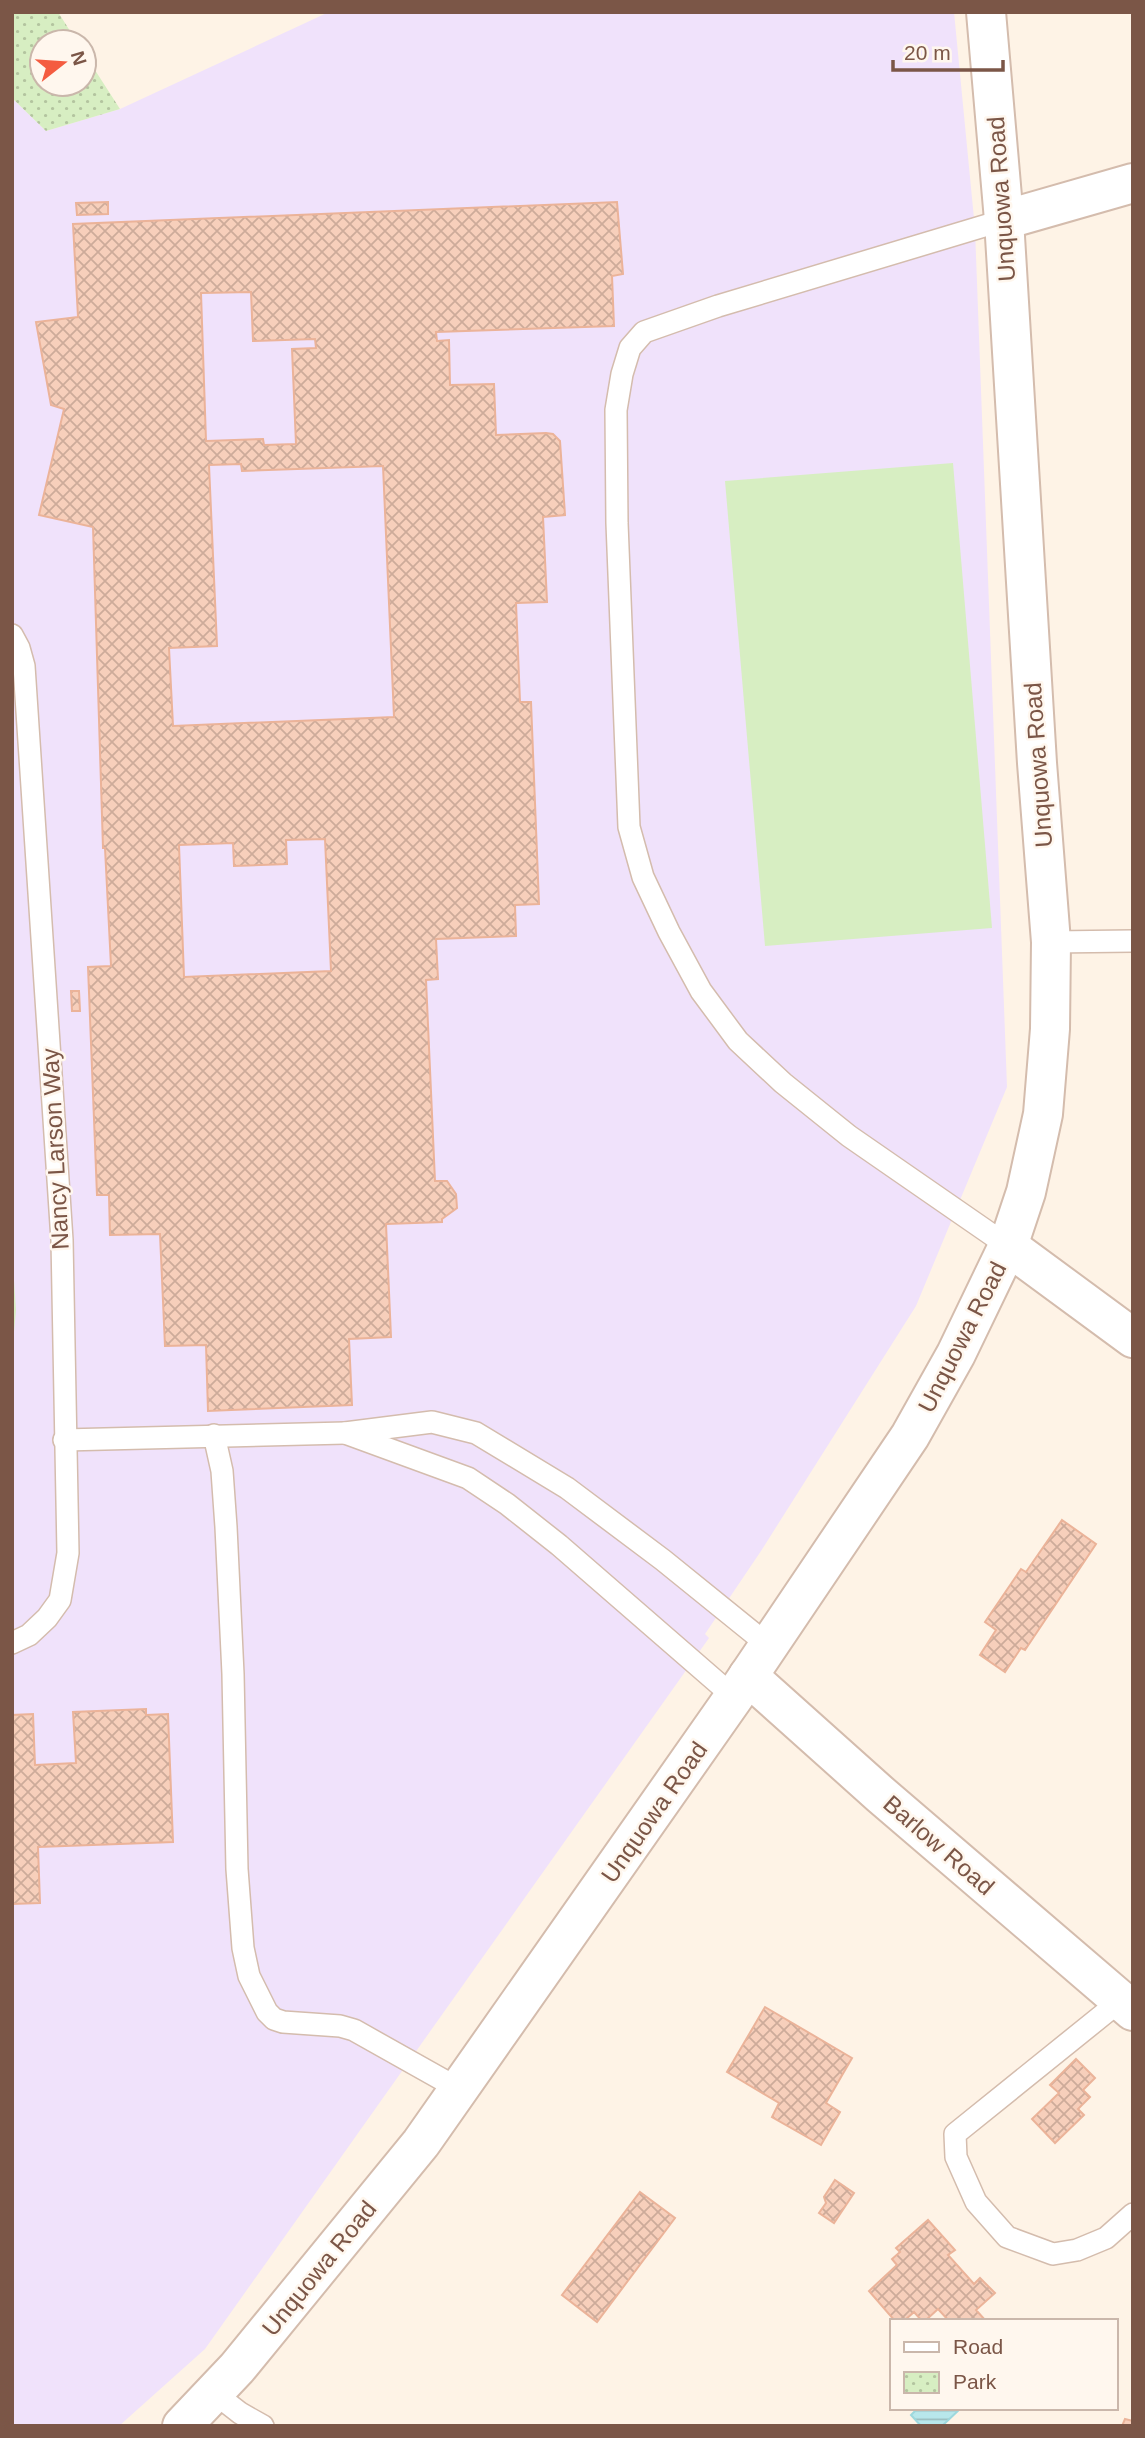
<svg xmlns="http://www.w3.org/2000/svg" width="1145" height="2438" font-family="Arial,sans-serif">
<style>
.education{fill:#f0e2fb}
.grass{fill:#d7eec2}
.park{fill:url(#park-dots)}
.water{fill:url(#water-rules);stroke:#9dd8dd;stroke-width:2}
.building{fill:url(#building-cross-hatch);stroke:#ebb399;stroke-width:2;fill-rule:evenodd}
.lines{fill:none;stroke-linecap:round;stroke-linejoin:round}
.service-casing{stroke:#d4bcad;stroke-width:24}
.minor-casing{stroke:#d4bcad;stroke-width:42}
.tertiary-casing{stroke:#d4bcad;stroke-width:42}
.service{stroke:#fff;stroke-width:21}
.minor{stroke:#fff;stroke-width:38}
.tertiary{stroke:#fff;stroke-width:38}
.labels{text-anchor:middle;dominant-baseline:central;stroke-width:5;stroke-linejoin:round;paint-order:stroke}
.street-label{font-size:24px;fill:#7b5647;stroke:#fff7ee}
</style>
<defs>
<pattern id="park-dots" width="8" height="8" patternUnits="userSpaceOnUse" patternTransform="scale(1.75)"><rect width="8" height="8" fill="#d7eec2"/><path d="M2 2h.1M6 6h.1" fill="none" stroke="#b3c49f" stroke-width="1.8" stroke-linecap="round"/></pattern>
<pattern id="water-rules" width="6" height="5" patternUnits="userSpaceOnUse" patternTransform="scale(1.75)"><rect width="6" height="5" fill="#b8e7eb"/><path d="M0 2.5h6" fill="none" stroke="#9bbec0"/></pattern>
<pattern id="building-cross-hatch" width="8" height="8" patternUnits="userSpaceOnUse" patternTransform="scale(1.75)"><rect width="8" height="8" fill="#f7cfbb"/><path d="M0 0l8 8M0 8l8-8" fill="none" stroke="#cdab9a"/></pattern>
</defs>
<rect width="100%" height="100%" fill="#fef3e6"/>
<path class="education" d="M329,12H954L975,229L1007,1087L916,1306L761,1551L705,1634L709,1638L205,2349L119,2426H12V98L46,131L120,109Z"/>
<g class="grass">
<path d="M953,463L992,928L765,946L725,481Z"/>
<path d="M12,1251L16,1310L12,1353Z"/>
</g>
<path class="park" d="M12,12H58L77,42H42V84H84V53L120,109L46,131L12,98Z"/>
<path class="water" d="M918,2408H961L942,2426H921L911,2415Z"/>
<g class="building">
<path d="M108,202V214L77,215L76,203Z"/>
<path d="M617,202L623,274L612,276L614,326L436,332L437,341L449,340L450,385L494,384L496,435L546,433L553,434L560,441L565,515L543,517L547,602L516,603L520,702H531L539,904L515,905L516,936L436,939L438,979L426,980L435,1181H447L456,1194L457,1208L442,1219V1222L386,1224L391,1337L349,1339L352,1405L208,1411L206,1345L165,1346L160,1234L110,1235L109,1195H97L88,967L111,966L105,848H103L93,527L39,515L64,409L51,405L36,322L78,317L73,224ZM251,292L253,341L315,339L316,348L292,349L296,444L264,445L263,439L206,441L201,293ZM241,464L242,471L383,466L394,717L173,726L169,648L217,646L209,465ZM325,839L331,971L184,977L179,845L233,843L234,866L287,864L286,840Z"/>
<path d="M71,991H79L80,1011H72Z"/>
<path d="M1062,1520L1096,1544L1025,1650L1021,1648L1005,1672L980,1655L996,1630L985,1622L1021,1569L1026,1572Z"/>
<path d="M146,1709V1715L168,1714L173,1842L38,1847L40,1903L12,1904V1715L33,1714L35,1765L76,1763L73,1712Z"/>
<path d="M765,2007L852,2058L826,2103L840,2112L821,2145L772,2117L779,2103L727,2072Z"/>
<path d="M1076,2059L1095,2078L1083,2090L1090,2097L1078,2109L1084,2115L1055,2143L1032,2119L1059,2093L1050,2085Z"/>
<path d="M835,2180L854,2193L834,2223L819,2213L826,2203L824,2197Z"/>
<path d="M640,2192L675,2218L597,2322L562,2295Z"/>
<path d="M928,2220L955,2250L948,2255L974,2284L980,2278L995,2293L976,2310L986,2321H949L938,2309L925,2321H922L914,2312L904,2321H895L869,2291L897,2265L892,2259L900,2252L896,2248Z"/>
<path d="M1125,2419L1133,2421V2426H1122Z"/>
</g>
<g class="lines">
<g class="service-casing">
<g id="service">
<path d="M1004,220L718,306L644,332L630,348L622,374L616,410L617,523L629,827L643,877L669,932L701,991L738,1041L783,1083L849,1136L1008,1246"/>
<path d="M12,635L19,648L24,666L62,1240L68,1553L60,1600L47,1618L29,1635L12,1643"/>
<path d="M1051,942L1133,941"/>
<path d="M214,1435L222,1471L226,1527L233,1674L237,1869L243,1948L249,1976L267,2012L274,2019L283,2022L340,2026L354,2030L459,2089"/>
<path d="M64,1440L345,1433"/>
<path d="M734,1697L559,1545L507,1504L468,1478L345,1433L432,1422L476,1433L567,1488L663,1560L768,1645"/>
<path d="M1120,2001L955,2134L956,2157L976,2202L1007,2237L1053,2254L1077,2250L1106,2238L1133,2214"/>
<path d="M213,2392L240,2413L263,2426"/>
</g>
</g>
<g class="minor-casing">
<g id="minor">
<path d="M1004,220L1133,183"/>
<path d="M1008,1246L1133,1338"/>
</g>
</g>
<g class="tertiary-casing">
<g id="tertiary">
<path d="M748,1676L881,1795L1133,2011"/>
<path d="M182,2426L237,2368L421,2143L734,1697L910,1436L956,1354L1008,1246L1026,1192L1043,1114L1050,1029L1051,942L1037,763L1004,220L986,12"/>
</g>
</g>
<use href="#service" class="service"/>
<use href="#minor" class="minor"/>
<use href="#tertiary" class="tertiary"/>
</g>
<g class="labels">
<g class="street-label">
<text transform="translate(1001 199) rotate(-94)">Unquowa Road</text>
<text transform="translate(1038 765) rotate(-94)">Unquowa Road</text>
<text transform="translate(55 1149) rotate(-93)">Nancy Larson Way</text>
<text transform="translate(962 1337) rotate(-63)">Unquowa Road</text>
<text transform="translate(654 1812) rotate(-55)">Unquowa Road</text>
<text transform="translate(939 1845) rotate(41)">Barlow Road</text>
<text transform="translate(319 2268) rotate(-51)">Unquowa Road</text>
</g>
</g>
<rect width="1145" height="2438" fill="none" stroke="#7b5647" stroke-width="28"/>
<rect x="890" y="2319" width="228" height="91" fill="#fff7ee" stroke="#cab7ab" stroke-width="2"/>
<rect x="904" y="2342" width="35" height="10" fill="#ffffff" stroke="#cab7ab" stroke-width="2"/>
<text x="953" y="2354" font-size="21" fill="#7b5647">Road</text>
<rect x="904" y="2372" width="35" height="21" fill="url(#park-dots)" stroke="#cab7ab" stroke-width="2"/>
<text x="953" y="2389" font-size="21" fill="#7b5647">Park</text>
<g transform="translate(63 63) rotate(73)"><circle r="33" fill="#fff7ee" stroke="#cab7ab" stroke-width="2"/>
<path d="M0-5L12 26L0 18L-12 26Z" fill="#f45c40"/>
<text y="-10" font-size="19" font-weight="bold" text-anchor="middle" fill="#7b5647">N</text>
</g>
<path d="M893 60v10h110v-10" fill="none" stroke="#7b5647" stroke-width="3.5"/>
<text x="904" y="60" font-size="21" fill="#7b5647" stroke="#fff7ee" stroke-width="5" paint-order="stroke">20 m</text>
</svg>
